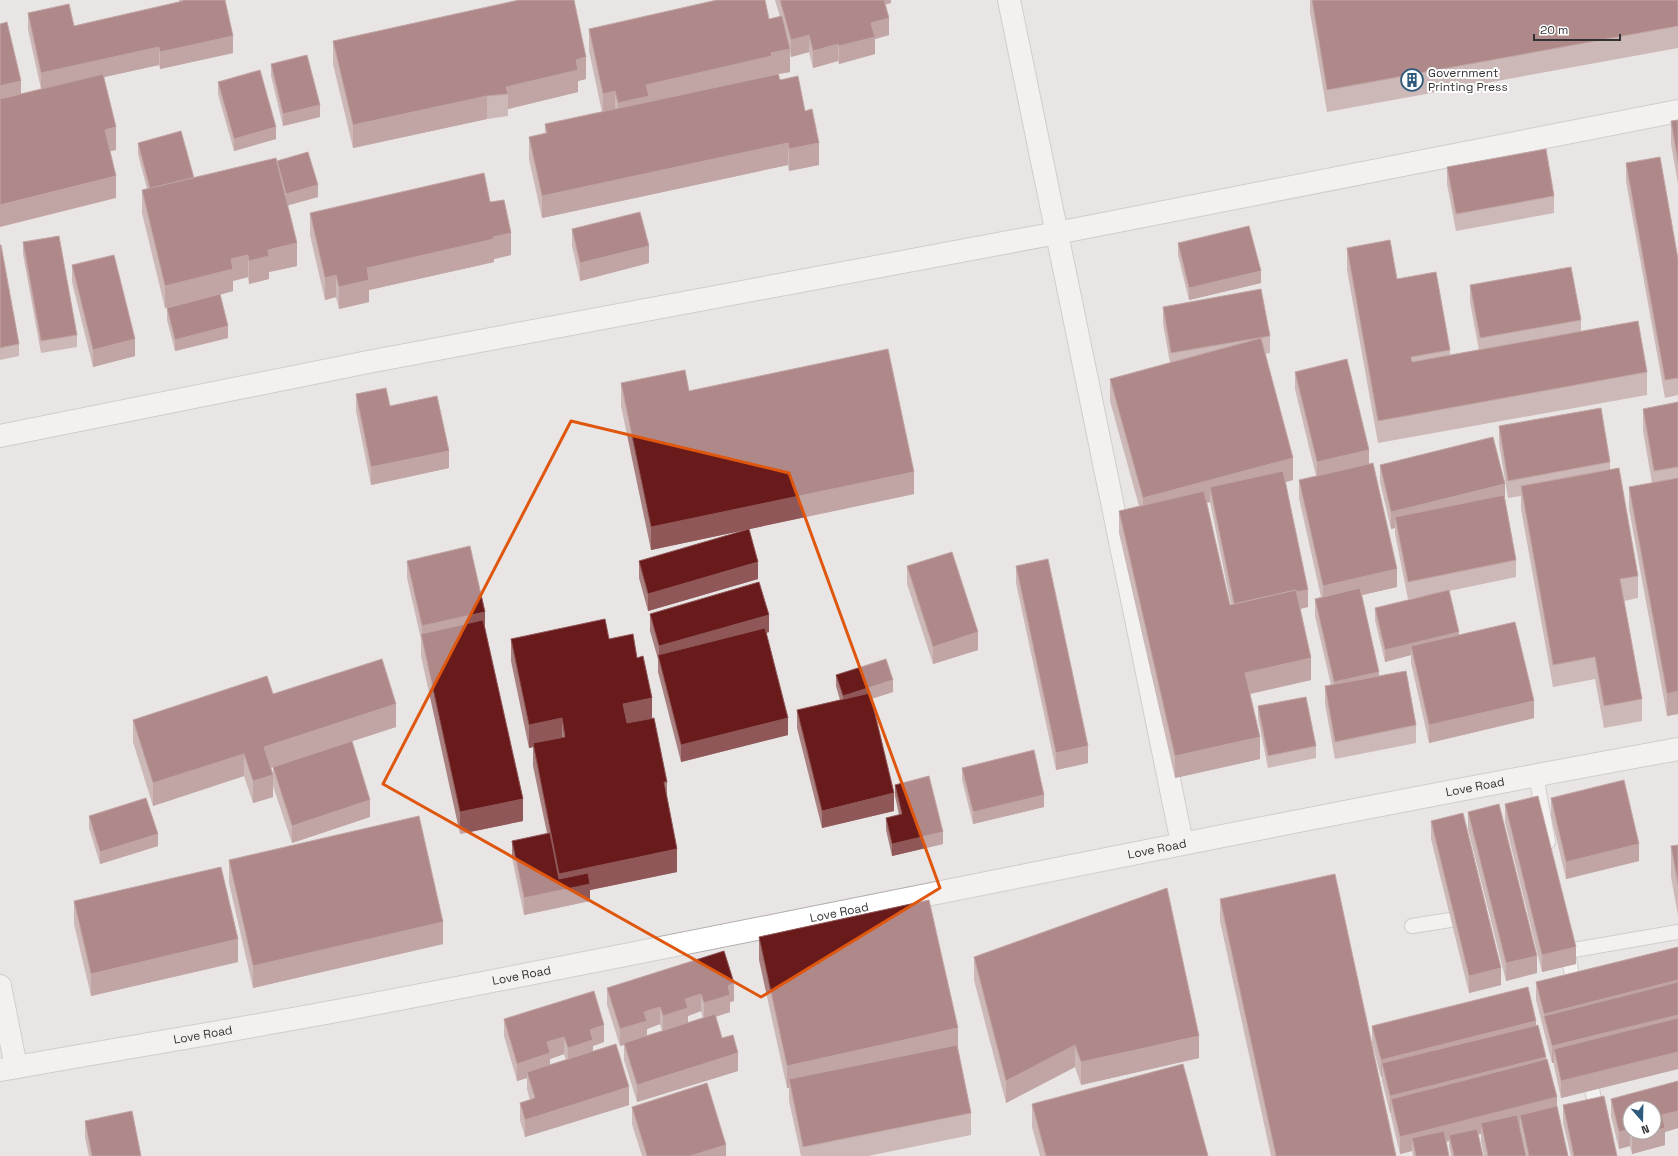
<svg xmlns="http://www.w3.org/2000/svg" width="1678" height="1156" font-family="'Space Grotesk',sans-serif">
<style>
.lines{fill:none;stroke-linecap:round;stroke-linejoin:round}
.service-casing{stroke:#b2aead;stroke-width:16}
.tertiary-casing{stroke:#b2aead;stroke-width:24}
.secondary-casing{stroke:#b2aead;stroke-width:24}
.service{stroke:#fff;stroke-width:14}
.tertiary{stroke:#fff;stroke-width:22}
.secondary{stroke:#fff;stroke-width:22}
.wall{fill:#a98080;fill-rule:evenodd}
.shaded-wall{fill:#8f5757}
.building{fill:#691a1b;stroke:#8f5757}
.marked{fill:none;stroke:#df570e;stroke-width:3;stroke-linejoin:round}
.labels{text-anchor:middle;dominant-baseline:central;stroke-width:4;stroke-linejoin:round;paint-order:stroke}
.poi-label{font-size:12px;fill:#343232;stroke:#fff;text-anchor:start}
.street-label{font-size:12px;fill:#343232;stroke:#fff}
</style>
<rect width="100%" height="100%" fill="#e9e5e4"/>
<g class="lines">
<g class="service-casing">
<g id="service">
<path d="M1536,775L1548,842"/>
<path d="M1412,926L1546,905"/>
<path d="M1567,948L1575,992"/>
<path d="M1568,951L1678,932"/>
<path d="M1589,1072L1597,1116"/>
</g>
</g>
<g class="tertiary-casing">
<g id="tertiary">
<path d="M1009,0L1182,843"/>
<path d="M0,436L368,362L1057,233L1678,111"/>
<path d="M0,986L16,1067"/>
</g>
</g>
<g class="secondary-casing">
<g id="secondary">
<path id="s1" d="M0,1070C115,1049 231,1031 347,1009C791,925 1233,830 1678,749"/>
</g>
</g>
<use href="#service" class="service"/>
<use href="#tertiary" class="tertiary"/>
<use href="#secondary" class="secondary"/>
</g>
<g class="wall">
<path d="M179,0H225L233,53L160,69L159,65L104,77L116,150L110,151L116,198L21,94L41,89L28,30V13L74,26L179,2Z"/>
<path d="M775,0H891V3L886,4L889,35L875,39V54L839,64L838,61L813,68L809,52L791,57L790,52V72L779,74L780,80L805,111L819,165L789,171L788,165L542,218L529,159V137L545,133V124L602,112L589,51V29L769,19L780,17Z"/>
<path d="M1310,0H1678V48L1327,112L1310,12Z"/>
<path d="M333,41L586,79L578,81V92L508,109V116L487,119L353,148L333,64Z"/>
<path d="M271,64L320,117L283,126L271,76Z"/>
<path d="M218,82L276,139L234,151L218,94Z"/>
<path d="M1678,120V184L1671,144V121Z"/>
<path d="M138,143L194,178L277,164V161L318,197L287,205L297,266L269,272V279L249,284L248,277L233,281V291L220,295L228,338L175,351L167,320V308L205,298L165,308L142,213V190L147,189L138,154Z"/>
<path d="M1626,163L1678,259V395L1665,398L1626,181Z"/>
<path d="M1447,167L1554,196V213L1456,231L1447,184Z"/>
<path d="M490,202L511,255L494,259V262L369,290V302L339,309L336,297L325,300L310,235V213Z"/>
<path d="M572,229L649,263L580,281L572,246Z"/>
<path d="M23,242L77,335V347L41,353L23,254Z"/>
<path d="M1178,243L1261,283L1189,300L1178,255Z"/>
<path d="M0,245L19,344V356L0,360Z"/>
<path d="M1347,248L1397,279L1450,350V355L1479,350L1470,302V285L1581,320V331L1647,372V395L1378,443L1347,270Z"/>
<path d="M72,265L135,356L93,367L72,282Z"/>
<path d="M1163,307L1270,336V353L1265,354L1293,480L1286,482L1308,607L1300,609L1311,680L1250,694L1260,759L1175,778L1119,533V511L1139,506L1110,401V379L1170,363L1163,324ZM1210,502L1231,605H1230L1207,503Z"/>
<path d="M1295,372L1369,464L1397,587L1362,595L1379,676L1416,725V743L1335,759L1325,704V686L1331,685L1315,616V599L1321,597L1299,498V480L1316,476L1295,389Z"/>
<path d="M621,383L689,391L914,494L651,550L621,406Z"/>
<path d="M356,394L449,468L371,485L356,411Z"/>
<path d="M1678,402V714L1667,716L1629,509V487L1652,483L1643,431V409Z"/>
<path d="M1499,426L1610,462V470L1638,576V598L1624,601L1642,699V721L1604,728L1595,679L1553,687L1521,509V496L1508,498L1499,444Z"/>
<path d="M1380,465L1505,500L1516,560V577L1449,591L1459,635L1534,718L1429,743L1411,663V655L1385,662L1375,620V608L1431,595L1408,599L1395,534V528L1391,529L1380,482Z"/>
<path d="M407,561L485,628L523,821L460,834L421,656V639L407,578Z"/>
<path d="M639,561L758,579L648,611L639,578Z"/>
<path d="M907,566L978,650L933,664L907,584Z"/>
<path d="M1016,566L1088,763L1056,770L1016,583Z"/>
<path d="M650,614L769,632L766,633L788,735L681,762L658,672V659L650,631Z"/>
<path d="M511,639H609L637,658L667,782V798L677,872L590,890V901L524,915L512,858V841L547,833L533,766V747L529,748L511,661Z"/>
<path d="M836,675L893,692L871,699L894,811L822,828L797,728V710L840,700L836,686Z"/>
<path d="M273,694L396,727L352,741L370,817L292,843L273,786V797L253,803L244,776L153,806L133,742V720ZM273,767V773L271,768Z"/>
<path d="M1258,706L1316,746V758L1268,768L1258,718Z"/>
<path d="M962,768L1044,807L973,824L962,780Z"/>
<path d="M895,785L943,844L892,856L886,830V818L899,815L895,796Z"/>
<path d="M1551,798L1639,861L1566,879L1551,816Z"/>
<path d="M1505,804L1576,964L1542,972L1505,822Z"/>
<path d="M1468,812L1537,973L1506,981L1468,829Z"/>
<path d="M89,816L158,846L100,864L89,828Z"/>
<path d="M1431,821L1501,985L1469,993L1431,839Z"/>
<path d="M1678,845V915L1671,877V846Z"/>
<path d="M229,860L443,944L253,988L229,883Z"/>
<path d="M1220,899L1396,1156H1271L1220,921Z"/>
<path d="M74,901L238,962L91,996L74,924Z"/>
<path d="M759,937L958,1048L971,1113V1135L868,1156H801L789,1101V1088H787L759,960Z"/>
<path d="M1678,947V1069L1561,1098L1554,1066V1063H1552L1536,1000V982Z"/>
<path d="M724,951L734,1001L730,1002V1012L716,1017L722,1038L738,1071L637,1102L624,1060V1045L620,1046L607,1005V988ZM701,1011L703,1018L688,1023V1016ZM660,1024L662,1031L647,1036V1029Z"/>
<path d="M974,957L1199,1058L1081,1085L1075,1067L1006,1103L974,980Z"/>
<path d="M504,1019L604,1042L593,1046V1052L629,1105L525,1137L520,1120V1103L530,1100L527,1089V1078L517,1081L504,1036ZM564,1054L566,1060L550,1065V1059Z"/>
<path d="M1536,1025L1546,1060L1568,1156H1484L1481,1141V1134H1478L1483,1156H1451L1449,1147V1141L1446,1142L1449,1156H1413L1412,1151L1400,1154L1391,1116V1113H1390L1382,1081V1077H1381L1372,1043V1026Z"/>
<path d="M1678,1081V1128L1665,1132V1145L1632,1154L1630,1146L1619,1149L1611,1116V1099ZM1630,1108H1654V1132H1630Z"/>
<path d="M1032,1104L1208,1156H1040L1032,1127Z"/>
<path d="M1563,1105L1617,1156H1571L1563,1123Z"/>
<path d="M632,1107L726,1156H642L632,1124Z"/>
<path d="M85,1121L141,1156H89L85,1138Z"/>
</g>
<g class="shaded-wall">
<path d="M881,0H891V3L881,6Z"/>
<path d="M889,18V35L875,39V54L839,64V46L871,23Z"/>
<path d="M809,35V52L791,57V40Z"/>
<path d="M233,36V53L160,69V52Z"/>
<path d="M838,44V61L813,68V51Z"/>
<path d="M159,47V65L41,91V73Z"/>
<path d="M790,49V72L772,75L618,126V103L646,85Z"/>
<path d="M586,57V79L578,81V92L508,109V94L506,87L576,60Z"/>
<path d="M21,81V99L0,103V86Z"/>
<path d="M615,91V114L603,116V94Z"/>
<path d="M487,96V119L353,148V125Z"/>
<path d="M320,105V117L283,126V114Z"/>
<path d="M116,127V150L105,152V130Z"/>
<path d="M276,127V139L234,151V139Z"/>
<path d="M788,143V165L542,218V196Z"/>
<path d="M819,143V165L789,171V149Z"/>
<path d="M116,176V198L0,227V205Z"/>
<path d="M318,185V197L286,206V194Z"/>
<path d="M511,233V255L494,259V262L369,290V302L339,309V287L367,268Z"/>
<path d="M297,243V266L269,272V279L249,284V261L268,250Z"/>
<path d="M649,246V263L580,281V263Z"/>
<path d="M248,255V277L233,281V291L165,308V286L231,259Z"/>
<path d="M1261,271V283L1189,300V288Z"/>
<path d="M336,275V297L325,300V278Z"/>
<path d="M228,326V338L175,351V340Z"/>
<path d="M135,339V356L93,367V350Z"/>
<path d="M1369,450V467L1317,479V462Z"/>
<path d="M449,451V468L371,485V467Z"/>
<path d="M1293,458V480L1213,501L1210,487V502L1143,520V498Z"/>
<path d="M914,472V494L651,550V527Z"/>
<path d="M1505,484V501L1395,517V528L1391,529V512Z"/>
<path d="M758,562V579L648,611V594Z"/>
<path d="M1397,569V587L1323,604V586Z"/>
<path d="M1308,590V607L1234,622V605Z"/>
<path d="M485,612V629L422,638V626Z"/>
<path d="M769,615V632L660,663L659,660V646Z"/>
<path d="M978,632V650L933,664V647Z"/>
<path d="M1459,632V644L1411,646V655L1385,662V650Z"/>
<path d="M1311,658V680L1245,695V673Z"/>
<path d="M1379,672V689L1334,700V682Z"/>
<path d="M893,680V692L843,708V696Z"/>
<path d="M1678,691V714L1667,716V694Z"/>
<path d="M652,698V720L623,727V704Z"/>
<path d="M1534,701V718L1429,743V725Z"/>
<path d="M396,704V727L264,770V747Z"/>
<path d="M562,718V741L533,743V747L529,748V725Z"/>
<path d="M788,718V735L681,762V745Z"/>
<path d="M1260,737V759L1175,778V756Z"/>
<path d="M1088,746V763L1056,770V753Z"/>
<path d="M244,754V776L153,806V783Z"/>
<path d="M273,775V797L253,803V781Z"/>
<path d="M894,793V811L822,828V811Z"/>
<path d="M1044,795V807L973,824V812Z"/>
<path d="M523,799V821L460,834V812Z"/>
<path d="M370,800V817L292,843V826Z"/>
<path d="M943,832V844L892,856V844Z"/>
<path d="M158,834V846L100,864V852Z"/>
<path d="M1639,844V861L1566,879V862Z"/>
<path d="M677,849V872L590,890V901L524,915V898L559,890V874Z"/>
<path d="M443,922V944L253,988V966Z"/>
<path d="M238,939V962L91,996V974Z"/>
<path d="M1576,947V964L1542,972V955Z"/>
<path d="M1537,956V973L1506,981V963Z"/>
<path d="M1501,968V985L1469,993V976Z"/>
<path d="M1678,980V998L1544,1016V1031V1014Z"/>
<path d="M734,983V1001L730,1002V1012L704,1020V1003L728,986Z"/>
<path d="M701,994V1011L688,1016V1025L663,1033V1016L685,999Z"/>
<path d="M660,1007V1024L647,1029V1038L624,1043V1045L620,1046V1029L644,1012Z"/>
<path d="M1678,1015V1032L1554,1049V1063H1552V1046Z"/>
<path d="M1536,1021V1038L1382,1063V1077H1381V1060Z"/>
<path d="M604,1025V1042L593,1046V1057L568,1065V1048L590,1030Z"/>
<path d="M958,1028V1051L789,1079V1088H787V1066Z"/>
<path d="M1199,1036V1058L1081,1085V1062Z"/>
<path d="M564,1037V1054L550,1059V1071L527,1072V1078L517,1081V1064L547,1042Z"/>
<path d="M1075,1045V1067L1006,1103V1081Z"/>
<path d="M1678,1052V1069L1561,1098V1081Z"/>
<path d="M738,1053V1071L637,1102V1085Z"/>
<path d="M1546,1057V1074L1391,1099V1113H1390V1096Z"/>
<path d="M629,1087V1105L525,1137V1120Z"/>
<path d="M1557,1097V1115H1520V1124L1483,1133L1481,1123V1134L1451,1141L1449,1135V1141L1415,1150L1412,1138V1151L1400,1154V1137Z"/>
<path d="M1678,1111V1128L1665,1132V1145L1632,1154V1137L1650,1132H1654L1662,1115Z"/>
<path d="M1630,1129V1146L1619,1149V1132Z"/>
<path d="M726,1145V1156H690Z"/>
</g>
<g class="building">
<path d="M183,0H225L233,36L160,52L159,47L41,73L28,13L69,4L74,26L183,1Z"/>
<path d="M519,0H574L586,57L576,60L578,70L506,87L508,94L487,96L353,125L333,41Z"/>
<path d="M717,0H765L769,19L782,16L790,49L771,53L772,56L646,85L649,96L618,103L615,91L603,94L589,29Z"/>
<path d="M780,0H884L889,18L871,23L875,37L839,46L838,44L813,51L809,35L791,40Z"/>
<path d="M1312,0H1678V26L1327,90Z"/>
<path d="M7,22L21,81L0,86V24Z"/>
<path d="M307,55L320,105L283,114L271,64Z"/>
<path d="M260,70L276,127L234,139L218,82Z"/>
<path d="M103,74L116,127L105,130L116,176L0,205V99Z"/>
<path d="M778,74L780,80L798,76L805,111L812,109L819,143L789,149L788,143L542,196L529,137L547,133L545,124Z"/>
<path d="M1678,120V162L1671,121Z"/>
<path d="M181,131L194,178L150,189L138,143Z"/>
<path d="M1546,149L1554,196L1456,214L1447,167Z"/>
<path d="M308,152L318,185L286,194L277,161Z"/>
<path d="M1660,157L1678,259V378L1665,380L1626,163Z"/>
<path d="M276,158L297,243L268,250L269,256L249,261L248,255L231,259L233,269L165,286L142,190Z"/>
<path d="M484,173L490,202L504,200L511,233L493,237L494,239L367,268L369,280L339,287L336,275L325,278L310,213Z"/>
<path d="M640,212L649,246L580,263L572,229Z"/>
<path d="M1249,226L1261,271L1189,288L1178,243Z"/>
<path d="M59,236L77,335L41,341L23,242Z"/>
<path d="M1390,240L1397,279L1436,272L1450,350L1411,357L1412,362L1638,321L1647,372L1378,421L1347,248Z"/>
<path d="M0,245H1L19,344L0,348Z"/>
<path d="M114,255L135,339L93,350L72,265Z"/>
<path d="M1571,267L1581,320L1480,338L1470,285Z"/>
<path d="M1261,289L1270,336L1171,353L1163,307Z"/>
<path d="M220,294L228,326L175,340L167,308Z"/>
<path d="M1261,338L1293,458L1143,498L1110,379Z"/>
<path d="M888,349L914,472L651,527L621,383L685,370L689,391Z"/>
<path d="M1347,359L1369,450L1317,462L1295,372Z"/>
<path d="M386,388L390,406L437,396L449,451L371,467L356,394Z"/>
<path d="M1678,402V467L1654,471L1643,409Z"/>
<path d="M1601,408L1610,462L1508,481L1499,426Z"/>
<path d="M1493,437L1505,484L1391,512L1380,465Z"/>
<path d="M1373,463L1397,569L1323,586L1299,480Z"/>
<path d="M1619,468L1638,576L1620,579L1642,699L1604,706L1595,657L1553,665L1521,486Z"/>
<path d="M1283,471L1308,590L1296,592V590L1234,604L1210,487Z"/>
<path d="M1678,478V691L1667,694L1629,487Z"/>
<path d="M1204,491L1230,605L1296,590L1311,658L1245,673L1260,737L1175,756L1119,511Z"/>
<path d="M1504,495L1516,560L1408,582L1395,517Z"/>
<path d="M749,529L758,562L648,594L639,561Z"/>
<path d="M470,546L485,612L422,626L407,561Z"/>
<path d="M952,552L978,632L933,647L907,566Z"/>
<path d="M1048,559L1088,746L1056,753L1016,566Z"/>
<path d="M759,582L769,615L659,646L650,614Z"/>
<path d="M1360,588L1379,672L1334,682L1315,599Z"/>
<path d="M1449,590L1459,632L1385,650L1375,608Z"/>
<path d="M605,619L609,639L633,634L637,658L643,656L652,698L623,704L627,723L654,718L667,782H664L677,849L559,874L533,743L565,737L562,718L529,725L511,639Z"/>
<path d="M483,620L523,799L460,812L421,634Z"/>
<path d="M1515,622L1534,701L1429,725L1411,646Z"/>
<path d="M765,628L788,718L681,745L658,655Z"/>
<path d="M382,659L396,704L264,747L273,775L253,781L244,754L153,783L133,720L267,676L273,694Z"/>
<path d="M886,659L893,680L843,696L836,675Z"/>
<path d="M1406,671L1416,725L1335,742L1325,686Z"/>
<path d="M870,693L894,793L822,811L797,710Z"/>
<path d="M1306,697L1316,746L1268,756L1258,706Z"/>
<path d="M352,741L370,800L292,826L273,767Z"/>
<path d="M1034,750L1044,795L973,812L962,768Z"/>
<path d="M929,776L943,832L892,844L886,818L902,814L895,785Z"/>
<path d="M1624,780L1639,844L1566,862L1551,798Z"/>
<path d="M1538,796L1576,947L1542,955L1505,804Z"/>
<path d="M146,798L158,834L100,852L89,816Z"/>
<path d="M1499,804L1537,956L1506,963L1468,812Z"/>
<path d="M1463,813L1501,968L1469,976L1431,821Z"/>
<path d="M419,816L443,922L253,966L229,860Z"/>
<path d="M550,833L559,879L588,873L590,884L524,898L512,841Z"/>
<path d="M1678,845V884L1671,846Z"/>
<path d="M221,867L238,939L91,974L74,901Z"/>
<path d="M1335,874L1396,1156H1276L1220,899Z"/>
<path d="M1167,888L1199,1036L1081,1062L1075,1045L1006,1081L974,957Z"/>
<path d="M929,900L958,1028L787,1066L759,937Z"/>
<path d="M1678,947V980L1544,1014L1536,982Z"/>
<path d="M724,951L734,983L728,986L730,995L704,1003L701,994L685,999L688,1008L663,1016L660,1007L644,1012L647,1021L620,1029L607,988Z"/>
<path d="M1678,982V1015L1552,1046L1544,1016Z"/>
<path d="M1528,987L1536,1021L1381,1060L1372,1026Z"/>
<path d="M594,991L604,1025L590,1030L593,1040L568,1048L564,1037L547,1042L550,1053L517,1064L504,1019Z"/>
<path d="M715,1014L722,1038L733,1035L738,1053L637,1085L624,1043Z"/>
<path d="M1678,1018V1052L1561,1081L1554,1049Z"/>
<path d="M1538,1025L1546,1057L1390,1096L1382,1063Z"/>
<path d="M616,1044L629,1087L525,1120L520,1103L535,1098L527,1072Z"/>
<path d="M957,1045L971,1113L803,1147L789,1079Z"/>
<path d="M1547,1059L1557,1097L1400,1137L1391,1099Z"/>
<path d="M1183,1064L1208,1156H1046L1032,1104Z"/>
<path d="M1678,1081V1111L1662,1115L1665,1128L1654,1131V1108H1630V1130V1129L1619,1132L1611,1099Z"/>
<path d="M707,1083L726,1145L690,1156H647L632,1107Z"/>
<path d="M1604,1096L1617,1156H1574L1563,1105Z"/>
<path d="M1557,1106L1568,1156H1529L1520,1115Z"/>
<path d="M132,1111L141,1156H92L85,1121Z"/>
<path d="M1517,1115L1526,1156H1488L1481,1123Z"/>
<path d="M1477,1129L1483,1156H1454L1449,1135Z"/>
<path d="M1444,1131L1449,1156H1416L1412,1138Z"/>
<path d="M1630,1132H1650L1632,1137Z"/>
</g>
<path d="M0 0H1678V1156H0ZM571,421L789,473L940,888L761,997L383,784Z" fill="#e9e5e4" fill-opacity=".55" fill-rule="evenodd"/>
<path class="marked" d="M571,421L789,473L940,888L761,997L383,784Z"/>
<defs>
<g id="building-ring" transform="scale(1.15)"><circle r="9.5" fill="#fff" stroke="#2e5b7b" stroke-width="1.5"/><path d="M-4-6H4V6H1V3H-1V6H-4ZM-2.5-4.3h1.7v1.8h-1.7ZM.8-4.3h1.7v1.8H.8ZM-2.5-1h1.7V.8h-1.7ZM.8-1h1.7V.8H.8Z" fill="#2e5b7b"/></g>
</defs>
<g fill-rule="evenodd">
<use href="#building-ring" x="1412" y="80"/>
</g>
<g class="labels">
<g class="poi-label">
<text x="1428" y="73">Government<tspan x="1428" dy="14">Printing Press</tspan></text>
</g>
<g class="street-label">
<text stroke="none"><textPath href="#s1" startOffset="1502">Love Road</textPath></text>
<text stroke="none"><textPath href="#s1" startOffset="1178">Love Road</textPath></text>
<text stroke="none"><textPath href="#s1" startOffset="854">Love Road</textPath></text>
<text stroke="none"><textPath href="#s1" startOffset="530">Love Road</textPath></text>
<text stroke="none"><textPath href="#s1" startOffset="206">Love Road</textPath></text>
</g>
</g>
<g transform="translate(1642 1120) rotate(160)"><circle r="19" fill="#ffffff" stroke="#aeadad"/>
<path d="M0-3L7 15L0 10L-7 15Z" fill="#2e5b7b"/>
<text y="-6" font-size="11" font-weight="bold" text-anchor="middle" fill="#343232">N</text>
</g>
<path d="M1534 34v6h86v-6" fill="none" stroke="#343232" stroke-width="2"/>
<text x="1540" y="34" font-size="12" fill="#343232" stroke="#ffffff" stroke-width="3" paint-order="stroke">20 m</text>
</svg>
